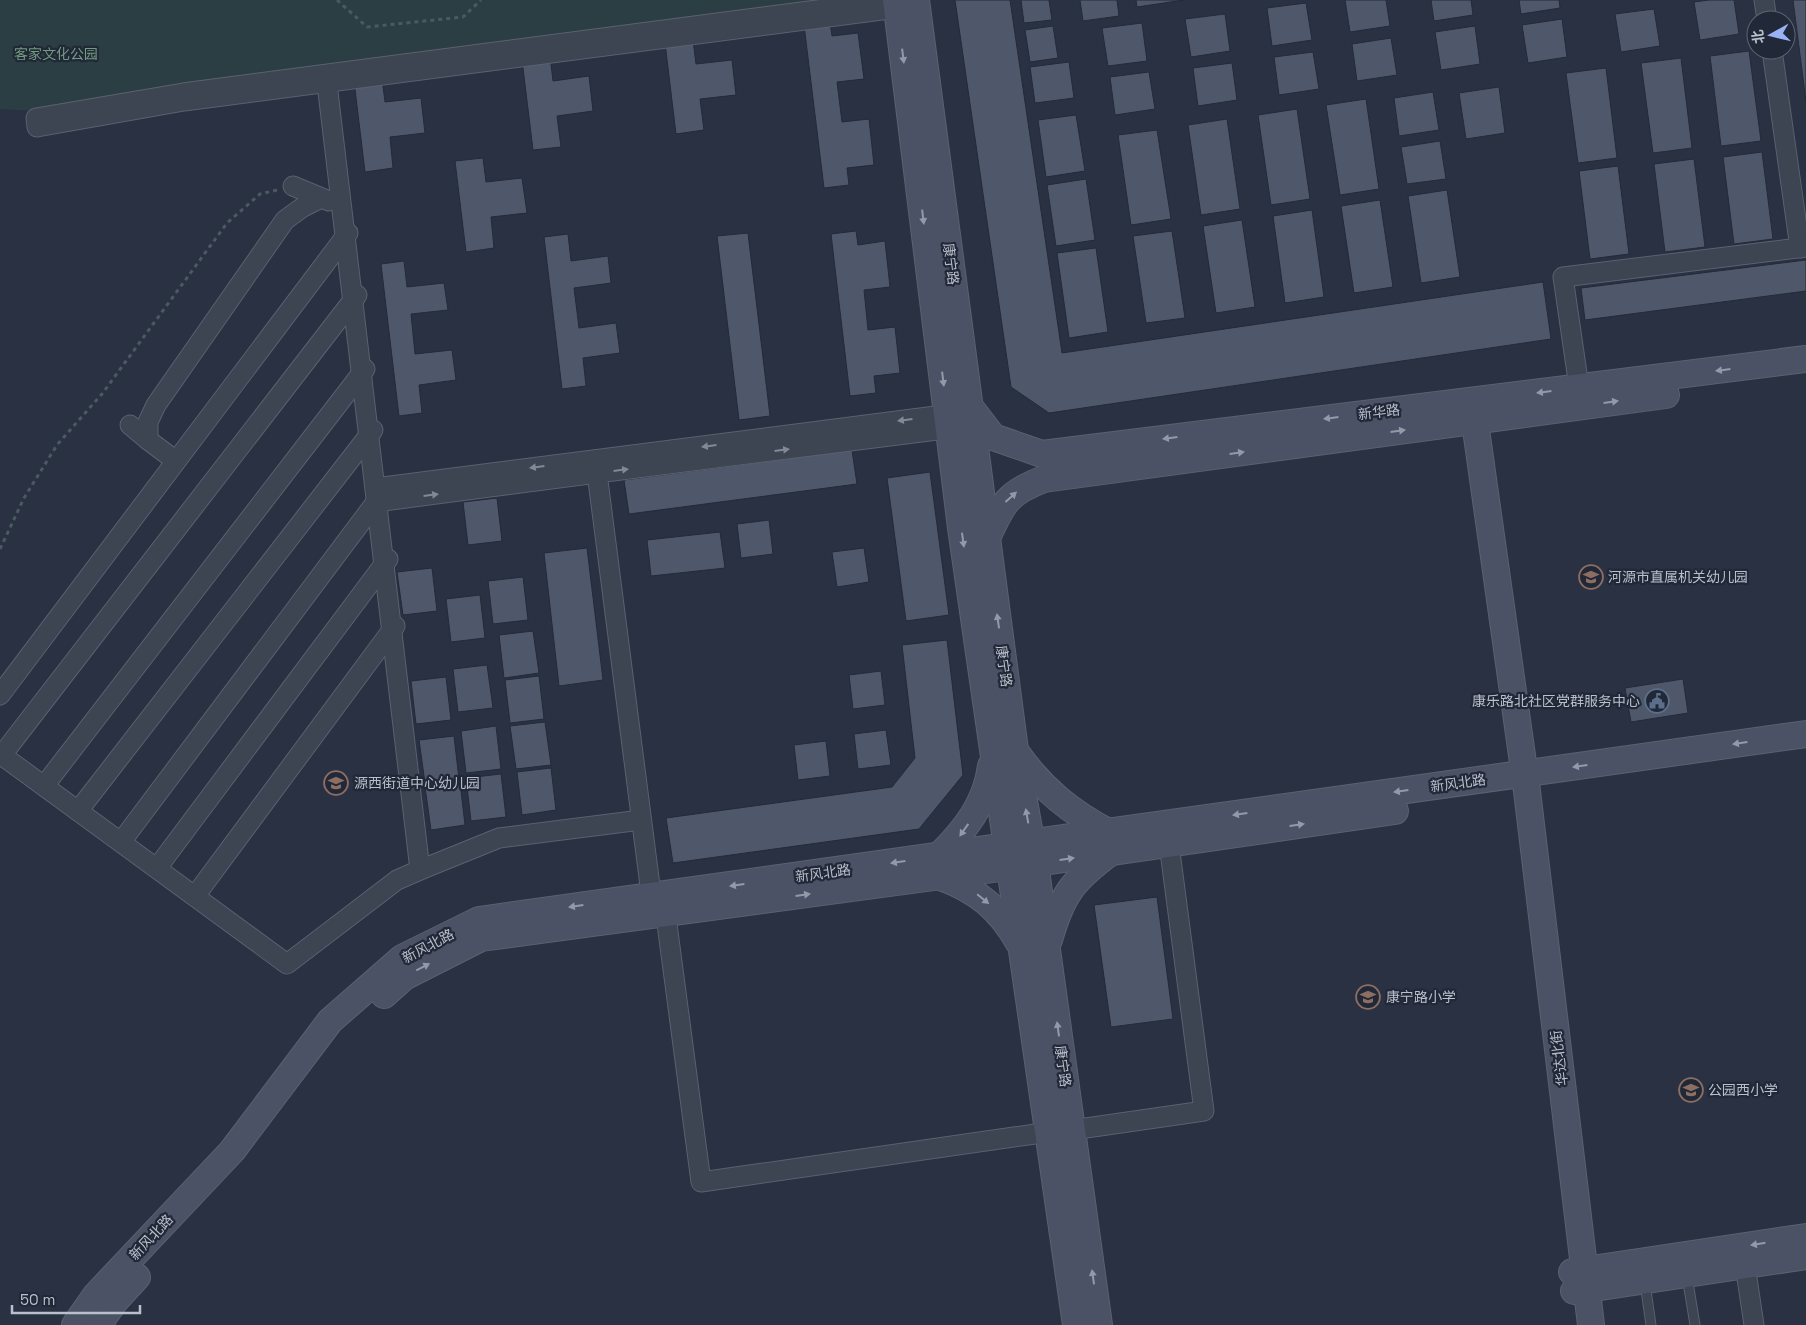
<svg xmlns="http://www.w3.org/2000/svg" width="1806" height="1325" font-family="'Space Grotesk','Noto Sans SC',sans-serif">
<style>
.green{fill:#2b3e43}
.building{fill:#4f586b;stroke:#242a39}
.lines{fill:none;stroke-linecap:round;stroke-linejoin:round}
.lane-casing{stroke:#5b616f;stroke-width:11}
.street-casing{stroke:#5b616f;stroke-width:21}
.secondary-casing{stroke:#5b616f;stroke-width:28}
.path{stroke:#495b60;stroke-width:3;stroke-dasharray:4 4;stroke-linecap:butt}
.lane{stroke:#3d4452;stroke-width:9}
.street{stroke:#3d4452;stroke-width:19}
.secondary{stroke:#4b5265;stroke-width:26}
.oneway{fill:#9399a8}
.oneway2{fill:#828895}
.labels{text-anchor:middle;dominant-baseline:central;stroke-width:4.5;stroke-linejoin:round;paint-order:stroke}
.park-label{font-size:14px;fill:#739b80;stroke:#212837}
.street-label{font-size:14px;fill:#babfcc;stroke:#212837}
.poi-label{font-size:14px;fill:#babfcc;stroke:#212837;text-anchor:start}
</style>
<rect width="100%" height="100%" fill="#293142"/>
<path class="green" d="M0,0H824L37,111L0,109Z"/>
<g class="building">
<path d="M955,0H1010L1062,353L1543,282L1551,339L1049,413L1011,387Z"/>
<path d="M1021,0H1049L1052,20L1024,23Z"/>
<path d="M1080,0H1117L1119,16L1083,21Z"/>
<path d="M1136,0H1184L1137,7Z"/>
<path d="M1345,0H1386L1390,26L1350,32Z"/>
<path d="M1431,0H1471L1473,15L1434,21Z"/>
<path d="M1519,0H1559L1560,8L1521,14Z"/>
<path d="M1709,0H1734L1739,34L1700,40L1694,2Z"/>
<path d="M1793,0H1806V102Z"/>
<path d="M1306,3L1312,40L1272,46L1267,8Z"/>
<path d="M1654,9L1660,46L1621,52L1615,14Z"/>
<path d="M1225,14L1230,51L1191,57L1185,19Z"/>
<path d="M1562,19L1567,57L1528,63L1522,25Z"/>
<path d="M830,22L832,36L858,33L864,79L837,82L842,122L869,119L874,165L847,168L849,185L824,188L804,25Z"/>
<path d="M1142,23L1147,61L1108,66L1102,28Z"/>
<path d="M1053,26L1058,58L1030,62L1025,30Z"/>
<path d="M1475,26L1480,64L1441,70L1435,32Z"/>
<path d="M1391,38L1397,75L1357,81L1352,44Z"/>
<path d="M693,40L696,64L732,60L736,95L700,99L704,130L676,134L665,43Z"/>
<path d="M1749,51L1761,141L1721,146L1710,56Z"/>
<path d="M1313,52L1319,89L1279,95L1274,57Z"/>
<path d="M550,56L553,81L589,76L593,111L557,116L561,147L533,150L522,60Z"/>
<path d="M1681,58L1692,148L1653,153L1641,63Z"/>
<path d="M1069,62L1074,98L1035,103L1030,67Z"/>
<path d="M1232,63L1237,100L1198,106L1193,68Z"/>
<path d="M1606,68L1617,158L1578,163L1566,73Z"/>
<path d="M1149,72L1155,109L1115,115L1110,77Z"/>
<path d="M382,78L385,102L421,98L425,133L390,137L393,168L365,172L354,81Z"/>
<path d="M1499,87L1505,133L1466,139L1459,93Z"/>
<path d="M1433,92L1439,130L1399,136L1394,98Z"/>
<path d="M1366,99L1379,189L1340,195L1326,105Z"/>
<path d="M1297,109L1310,199L1271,205L1258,115Z"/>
<path d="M1076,115L1085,171L1046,177L1038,120Z"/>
<path d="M1227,119L1240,209L1201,215L1188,125Z"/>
<path d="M1157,130L1171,219L1131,225L1118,135Z"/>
<path d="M1440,141L1446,179L1407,184L1401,147Z"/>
<path d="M1762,152L1773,239L1734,244L1723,157Z"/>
<path d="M483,158L486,182L522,178L527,213L491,217L494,248L466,252L455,161Z"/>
<path d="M1694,159L1705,247L1665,252L1654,164Z"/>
<path d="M1618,166L1629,254L1590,259L1579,171Z"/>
<path d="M1086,179L1095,240L1056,246L1047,185Z"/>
<path d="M1447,190L1460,277L1421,283L1408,196Z"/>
<path d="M1380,200L1393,287L1354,293L1341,206Z"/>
<path d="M1312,210L1324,297L1285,303L1273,216Z"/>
<path d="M1242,220L1255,307L1216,313L1203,226Z"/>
<path d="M856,231L858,245L885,241L890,287L864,290L868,330L895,327L900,373L874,376L876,393L850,396L831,234Z"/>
<path d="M1172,231L1185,318L1146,323L1133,236Z"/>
<path d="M748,233L770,416L739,420L717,236Z"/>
<path d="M568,234L571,261L608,256L611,283L574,288L579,328L616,323L620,353L583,358L586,386L562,389L544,237Z"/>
<path d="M1096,248L1108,332L1069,338L1057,253Z"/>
<path d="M1806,260V291L1585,320L1581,288Z"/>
<path d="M404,261L407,287L444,283L448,310L411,314L415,354L452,350L456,380L419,385L422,413L399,416L381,264Z"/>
<path d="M852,450L857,484L629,514L624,480Z"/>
<path d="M930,472L949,615L906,621L887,478Z"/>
<path d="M497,498L502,541L468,545L463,502Z"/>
<path d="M769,520L773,554L741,558L737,524Z"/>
<path d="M720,532L725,568L651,576L647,540Z"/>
<path d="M587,548L603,680L559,686L544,553Z"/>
<path d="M864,548L869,582L837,587L832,552Z"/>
<path d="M432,568L437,611L403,615L397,572Z"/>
<path d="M523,577L528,620L493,624L488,581Z"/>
<path d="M480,595L485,638L451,642L446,599Z"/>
<path d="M533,631L539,673L504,678L499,635Z"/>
<path d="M947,640L963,775L919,829L673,863L666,818L892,787L915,758L902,645Z"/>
<path d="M487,665L493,708L458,712L453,669Z"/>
<path d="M881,671L885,705L853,709L849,675Z"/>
<path d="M539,676L544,719L510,723L505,680Z"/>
<path d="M446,677L451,720L416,724L411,681Z"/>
<path d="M1683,679L1688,713L1631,722L1625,688Z"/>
<path d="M545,722L551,765L516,769L510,726Z"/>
<path d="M496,726L501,769L466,773L461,731Z"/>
<path d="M886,730L891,765L858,769L854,734Z"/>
<path d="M454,736L459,779L425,783L419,740Z"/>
<path d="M826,741L830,776L798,780L794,745Z"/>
<path d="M551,768L556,810L522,815L517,772Z"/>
<path d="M501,774L506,817L471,821L466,778Z"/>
<path d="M460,782L465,825L431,830L425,787Z"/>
<path d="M1157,897L1173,1019L1111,1027L1094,905Z"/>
</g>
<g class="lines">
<g class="lane-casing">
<g id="lane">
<path d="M1687,1276L1695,1325"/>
<path d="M1645,1283L1651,1325"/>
</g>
</g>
<g class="street-casing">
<g id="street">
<path d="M893,0L183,93L36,118L37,127L184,101L897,8"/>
<path d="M1764,0L1767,20"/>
<path d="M1772,50L1800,248"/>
<path d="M326,75L420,870"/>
<path d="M293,186L329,201"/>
<path d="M1579,387L1563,277L1806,247"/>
<path d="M130,425L148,440"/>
<path d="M176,461L148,440V422L156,405L285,220L303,207L321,198"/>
<path d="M375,488L959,413"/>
<path d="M0,695L348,233"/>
<path d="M0,754L287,964L397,880L420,870L499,838L641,820"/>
<path d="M2,755L357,295"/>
<path d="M44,786L365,369"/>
<path d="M78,811L373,430"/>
<path d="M121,842L376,502L597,473L596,460"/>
<path d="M157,868L388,559"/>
<path d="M195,896L395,626"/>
<path d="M664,901L701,1182L1049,1132"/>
<path d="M653,909L597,473L961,427"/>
<path d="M1072,1130L1204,1111L1169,844"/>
<path d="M1745,1265L1754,1325"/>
</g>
</g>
<g class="secondary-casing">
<g id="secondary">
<path d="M896,0L961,528L1076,1325"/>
<path d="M916,0L1015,750L1035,863L1099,1325"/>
<path d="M1472,401L1527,791L1591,1325"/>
<path d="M970,407L993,437L1042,454L1806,359"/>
<path d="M987,538C1003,503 1007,493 1044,479L1666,395"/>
<path d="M1018,755C1043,790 1072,813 1110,833"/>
<path d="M938,857C965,830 986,804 991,766"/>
<path d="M941,877C977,890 1000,909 1019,943"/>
<path d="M1049,940C1062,894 1073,880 1111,852"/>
<path d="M384,995L404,977L481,938L1001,868L1395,811"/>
<path d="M1572,1272L1806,1237"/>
<path d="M1574,1291L1806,1256"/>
<path d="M75,1325L96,1295L232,1151L330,1021L402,958L479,920L1806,734"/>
<path d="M98,1325L115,1301L137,1277"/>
</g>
</g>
<g class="path">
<path d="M337,0L367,27L463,17L481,0"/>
<path d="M0,549L24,498L57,445L102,394L227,223L260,194L277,190"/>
</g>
<use href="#lane" class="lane"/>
<use href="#street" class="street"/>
<use href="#secondary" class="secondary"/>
</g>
<defs><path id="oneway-solid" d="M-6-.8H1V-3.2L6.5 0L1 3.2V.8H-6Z" transform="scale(1.25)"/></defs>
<g class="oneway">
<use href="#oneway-solid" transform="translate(903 56) rotate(83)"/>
<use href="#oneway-solid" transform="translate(923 217) rotate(83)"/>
<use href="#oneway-solid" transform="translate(1723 370) rotate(173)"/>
<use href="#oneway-solid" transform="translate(943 379) rotate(83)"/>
<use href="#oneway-solid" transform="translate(1544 392) rotate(173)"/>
<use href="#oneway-solid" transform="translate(1611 402) rotate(-8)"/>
<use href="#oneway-solid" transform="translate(1331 418) rotate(173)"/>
<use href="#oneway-solid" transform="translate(1398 431) rotate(-8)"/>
<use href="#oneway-solid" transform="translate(1170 438) rotate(173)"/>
<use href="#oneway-solid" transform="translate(1237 453) rotate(-8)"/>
<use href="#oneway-solid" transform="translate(1011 497) rotate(-42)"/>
<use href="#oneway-solid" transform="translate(963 540) rotate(82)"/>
<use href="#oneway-solid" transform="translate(998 621) rotate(-98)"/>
<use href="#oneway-solid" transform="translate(1740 743) rotate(172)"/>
<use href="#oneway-solid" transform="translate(1580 766) rotate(172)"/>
<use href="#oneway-solid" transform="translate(1401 791) rotate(172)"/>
<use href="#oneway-solid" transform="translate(1240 814) rotate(172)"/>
<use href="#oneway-solid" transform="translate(1027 816) rotate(-100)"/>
<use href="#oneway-solid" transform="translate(1297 825) rotate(-8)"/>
<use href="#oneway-solid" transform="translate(964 830) rotate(125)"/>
<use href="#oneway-solid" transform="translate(1067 859) rotate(-8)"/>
<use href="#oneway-solid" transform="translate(898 862) rotate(172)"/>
<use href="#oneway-solid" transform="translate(737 885) rotate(172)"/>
<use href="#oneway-solid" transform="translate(803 895) rotate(-8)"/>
<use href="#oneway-solid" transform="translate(983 899) rotate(39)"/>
<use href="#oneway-solid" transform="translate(576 906) rotate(172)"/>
<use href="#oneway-solid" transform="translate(423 967) rotate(-27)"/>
<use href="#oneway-solid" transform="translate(1058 1029) rotate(-98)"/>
<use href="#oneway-solid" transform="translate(1758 1244) rotate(171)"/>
<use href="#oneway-solid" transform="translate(1093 1277) rotate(-98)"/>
</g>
<g class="oneway2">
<use href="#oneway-solid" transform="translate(905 420) rotate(173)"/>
<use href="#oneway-solid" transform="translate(709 446) rotate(173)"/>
<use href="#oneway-solid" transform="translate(782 450) rotate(-7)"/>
<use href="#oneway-solid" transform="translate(537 467) rotate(173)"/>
<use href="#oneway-solid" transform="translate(621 470) rotate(-7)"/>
<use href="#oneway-solid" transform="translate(431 495) rotate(-7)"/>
</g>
<defs>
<g id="school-ring" transform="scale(1.25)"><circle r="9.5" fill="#212837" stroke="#8d6e63" stroke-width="1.5"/><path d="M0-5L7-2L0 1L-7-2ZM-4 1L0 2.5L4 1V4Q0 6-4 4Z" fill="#8d6e63"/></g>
<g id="civic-ring" transform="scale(1.25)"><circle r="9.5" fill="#212837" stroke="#5c6f8a" stroke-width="1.5"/><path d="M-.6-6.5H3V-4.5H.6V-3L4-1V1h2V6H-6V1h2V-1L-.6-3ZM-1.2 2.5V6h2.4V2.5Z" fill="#5c6f8a"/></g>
</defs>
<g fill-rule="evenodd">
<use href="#school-ring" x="1591" y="577"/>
<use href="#civic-ring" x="1657" y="701"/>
<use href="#school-ring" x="336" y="783"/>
<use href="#school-ring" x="1368" y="997"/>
<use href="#school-ring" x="1691" y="1090"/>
</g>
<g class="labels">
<g class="park-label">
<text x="56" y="54">客家文化公园</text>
</g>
<g class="street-label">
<text transform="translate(951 264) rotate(83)">康宁路</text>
<text transform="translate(1379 412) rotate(-7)">新华路</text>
<text transform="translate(1004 666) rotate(82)">康宁路</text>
<text transform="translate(1458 783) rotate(-8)">新风北路</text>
<text transform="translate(823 873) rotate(-8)">新风北路</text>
<text transform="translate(428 946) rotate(-28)">新风北路</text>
<text transform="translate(1559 1058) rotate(-97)">华达北街</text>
<text transform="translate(1063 1066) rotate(82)">康宁路</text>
<text transform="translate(151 1237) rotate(-47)">新风北路</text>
</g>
<g class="poi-label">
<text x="1608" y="577">河源市直属机关幼儿园</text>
<text x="1640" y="701" text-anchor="end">康乐路北社区党群服务中心</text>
<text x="354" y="783">源西街道中心幼儿园</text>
<text x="1386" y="997">康宁路小学</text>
<text x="1708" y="1090">公园西小学</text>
</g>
</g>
<g transform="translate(1771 35) rotate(262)"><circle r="24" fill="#212837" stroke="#5e6473"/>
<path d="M0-4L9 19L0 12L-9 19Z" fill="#98b2f3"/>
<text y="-8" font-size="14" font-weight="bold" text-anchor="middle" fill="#babfcc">北</text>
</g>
<path d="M12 1305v8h128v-8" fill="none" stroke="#babfcc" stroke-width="2.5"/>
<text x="20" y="1305" font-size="15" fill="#babfcc" stroke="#212837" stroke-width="4" paint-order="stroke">50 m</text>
</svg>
